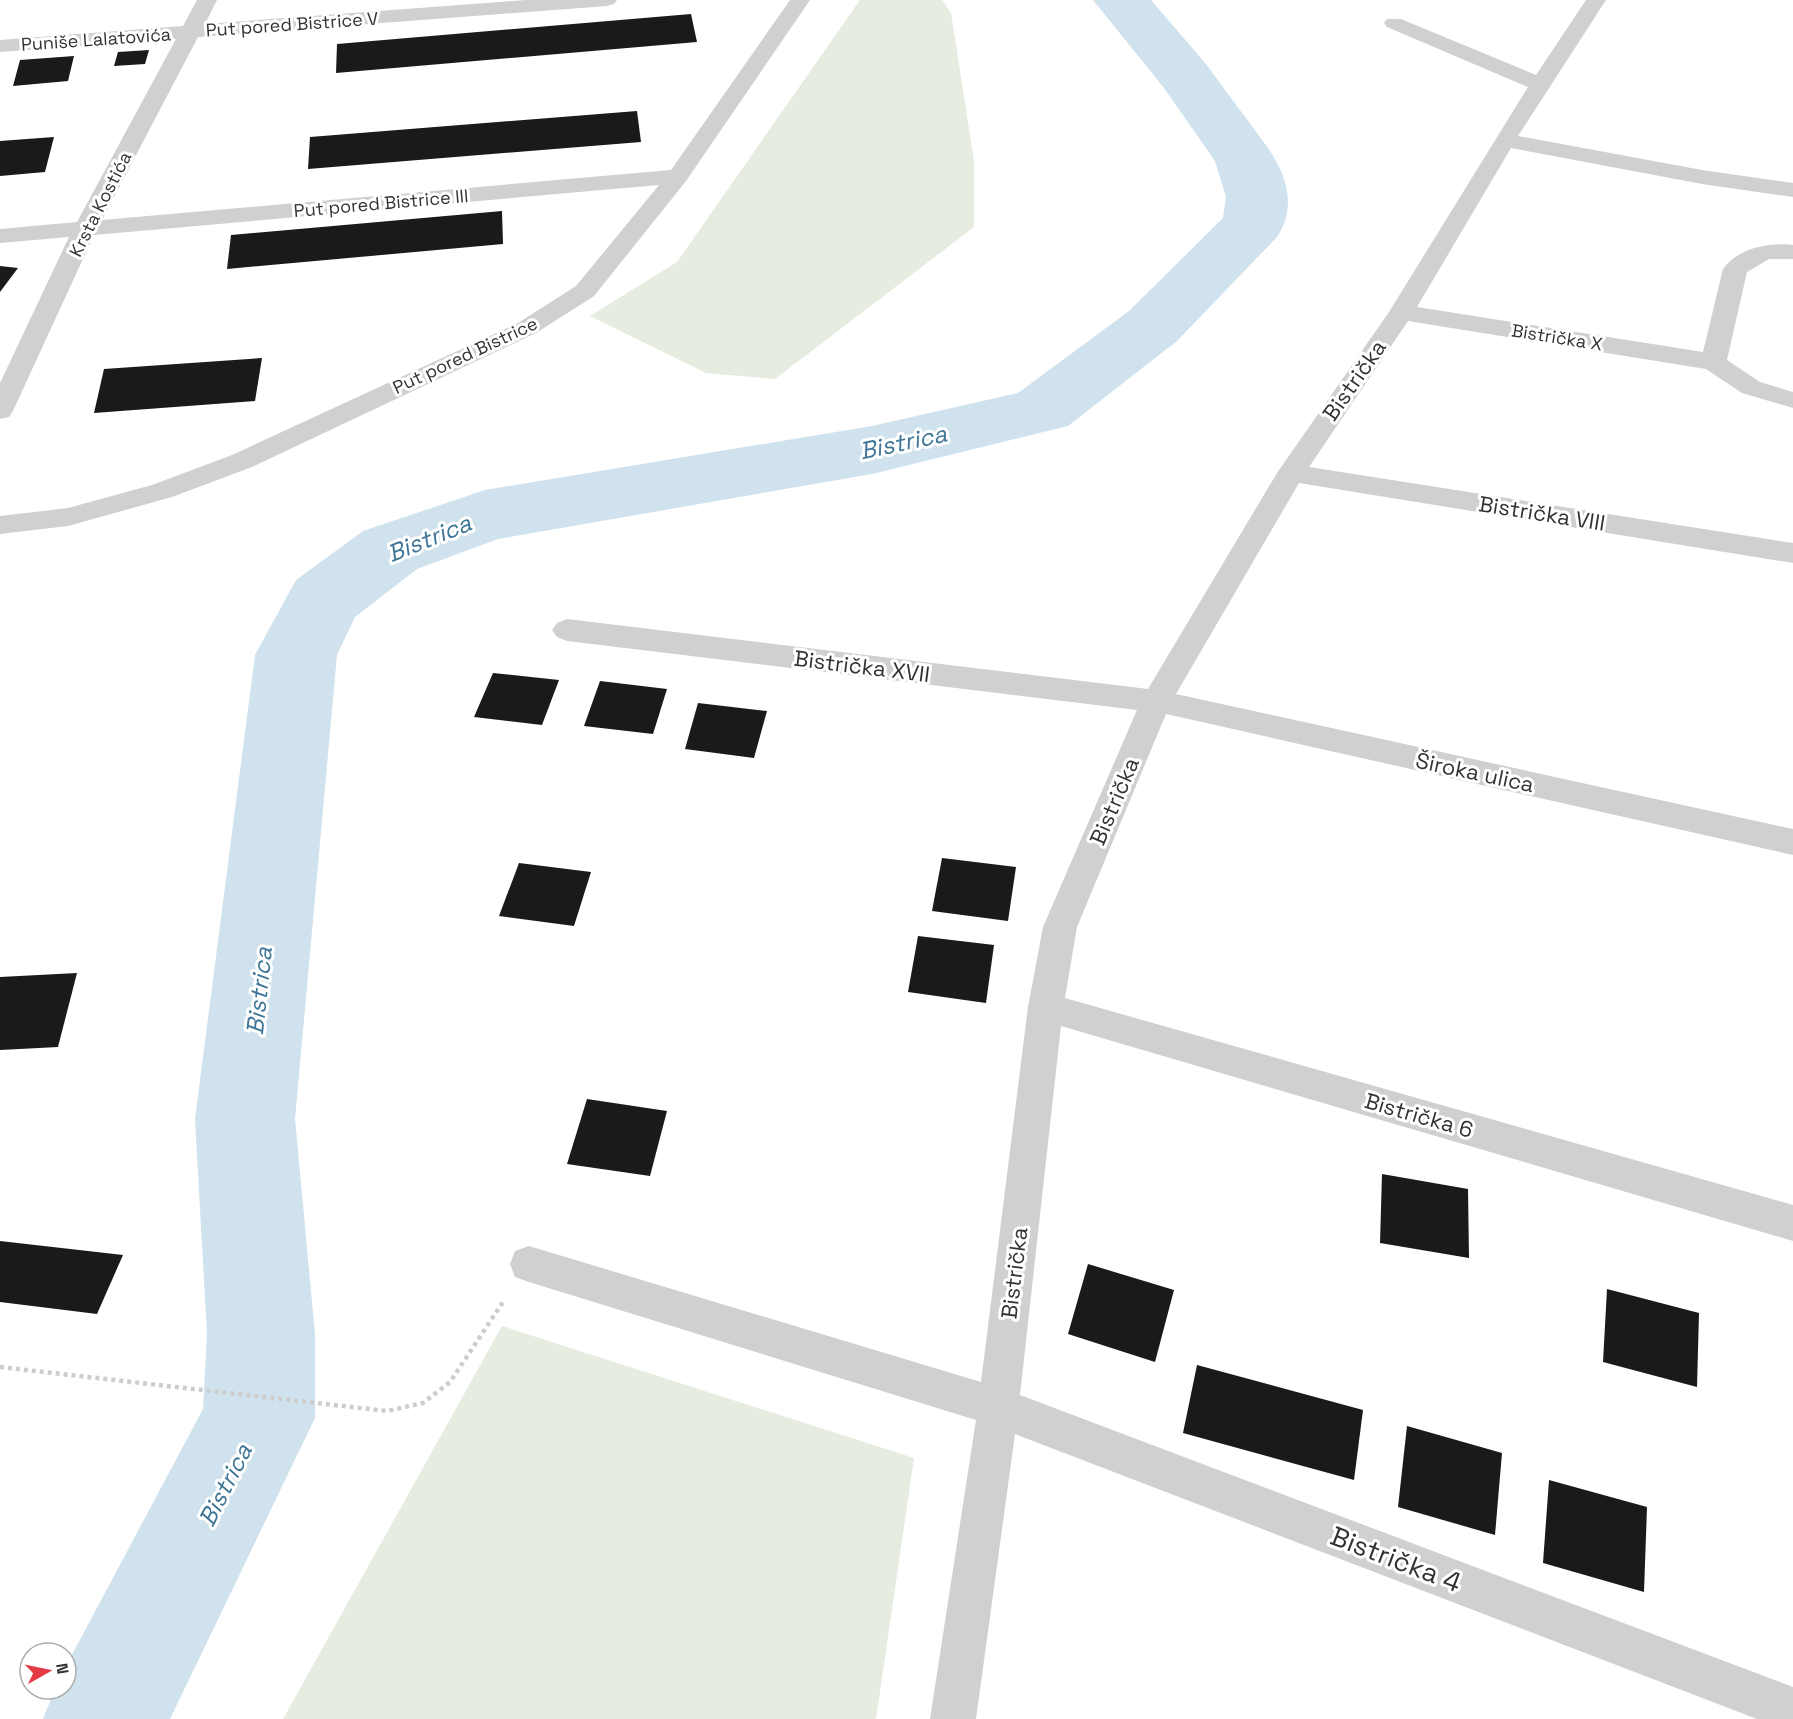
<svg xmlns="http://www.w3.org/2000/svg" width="1793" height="1719" font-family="'Space Grotesk',sans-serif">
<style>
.green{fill:#e6ecdf}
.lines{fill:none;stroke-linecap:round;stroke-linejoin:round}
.river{fill:#cfe2ee;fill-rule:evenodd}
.building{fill:#1a1a1a}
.path{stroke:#cdcdcd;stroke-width:4.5;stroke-dasharray:4 4;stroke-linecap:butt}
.minor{fill:#d0d0d0;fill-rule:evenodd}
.labels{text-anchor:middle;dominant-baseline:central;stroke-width:6;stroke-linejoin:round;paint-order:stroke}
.far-street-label{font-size:18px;fill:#333;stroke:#fff}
.street-label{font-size:22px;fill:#333;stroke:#fff}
.water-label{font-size:24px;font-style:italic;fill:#3f7597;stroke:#fff}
.near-street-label{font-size:27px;fill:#333;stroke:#fff}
</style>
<rect width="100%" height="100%" fill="#fff"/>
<g class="green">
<path d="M860,0H942L951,13L974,161V227L775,379L706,373L590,316L677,262Z"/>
<path d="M502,1326L914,1458L876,1719H283Z"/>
</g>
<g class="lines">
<path class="river" d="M1093,0H1151L1206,64L1268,148C1287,176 1297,207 1277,237L1177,341L1068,426L872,474L498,539L417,569L355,617L337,655L295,1119L315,1334V1418L170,1719H43L55,1689H66V1666L203,1409L207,1334L195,1119L255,655L296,580L363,531L485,490L872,426L1018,393L1129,311L1223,218L1226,197L1215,161L1164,88Z"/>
</g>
<g class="building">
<path d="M691,14L697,42L336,73L337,44Z"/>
<path d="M149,50L145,64L114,66L118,52Z"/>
<path d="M74,56L68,81L13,86L20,60Z"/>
<path d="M637,111L641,142L308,169L310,137Z"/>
<path d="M54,137L45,172L0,176V141Z"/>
<path d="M502,211L503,244L227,269L231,235Z"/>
<path d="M0,266L18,268L0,292Z"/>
<path d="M262,358L255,401L94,413L104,369Z"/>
<path d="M493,673L559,680L542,725L474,717Z"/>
<path d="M600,681L667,689L653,734L584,726Z"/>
<path d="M698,703L767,711L754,758L685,749Z"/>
<path d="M942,858L1016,867L1008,921L932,911Z"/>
<path d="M519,863L591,872L574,926L499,916Z"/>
<path d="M918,936L994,945L986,1003L908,992Z"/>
<path d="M77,973L58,1047L0,1050V977Z"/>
<path d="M587,1099L667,1111L650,1176L567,1164Z"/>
<path d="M1382,1174L1468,1189L1469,1258L1380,1243Z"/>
<path d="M0,1241L123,1255L97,1314L0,1302Z"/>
<path d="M1088,1264L1174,1290L1155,1362L1068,1334Z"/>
<path d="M1607,1289L1699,1313L1697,1387L1603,1362Z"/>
<path d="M1197,1365L1363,1410L1354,1480L1183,1433Z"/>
<path d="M1407,1426L1502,1453L1495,1535L1398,1507Z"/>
<path d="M1549,1480L1647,1507L1644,1592L1543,1563Z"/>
</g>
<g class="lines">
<path class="path" d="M0,1367L387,1411L423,1403L450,1382L505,1299"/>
<g class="minor">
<path d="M197,0H217L205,24L526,0H617L614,4L607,6L198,37L102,220L671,170L790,0H810L686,181L594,296L536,333L252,467L172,497L68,526L0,534V516L68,508L152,485L232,455L518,323L576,286L659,185L94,235L13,411L9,417L0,419V383L69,237L0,243V229L77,222L176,39L0,52V40L183,26Z"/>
<path d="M1586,0H1606L1518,136L1702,170L1793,183V197L1702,184L1511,148L1417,307L1703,352L1723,269C1738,248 1769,242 1793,245V259H1769L1747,272L1727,360L1760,382L1793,392V408L1742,393L1706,369L1408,321L1309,467L1793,543V563L1299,483L1176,694L1793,829V855L1166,714L1077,927L1065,998L1793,1205V1241L1061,1026L1020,1395L1793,1687V1719H1757L1015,1434L976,1719H930L976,1420L529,1282L515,1277L510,1264L515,1251L529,1246L981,1382L1028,1007L1043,927L1137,710L567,641L557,637L552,630L557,623L567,619L1148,689L1277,473L1389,312L1528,87L1387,27L1384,23L1387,19H1401L1536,75Z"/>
</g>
</g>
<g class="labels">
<g class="far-street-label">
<text transform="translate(292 24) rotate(-4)">Put pored Bistrice V</text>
<text transform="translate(96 39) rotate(-4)">Puniše Lalatovića</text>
<text transform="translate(381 203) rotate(-5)">Put pored Bistrice III</text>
<text transform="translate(100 204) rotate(-63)">Krsta Kostića</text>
<text transform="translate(1557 337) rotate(9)">Bistrička X</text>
<text transform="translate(465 355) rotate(-25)">Put pored Bistrice</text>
</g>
<g class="street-label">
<text transform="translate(1354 380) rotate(-55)">Bistrička</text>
<text transform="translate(1542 513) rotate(9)">Bistrička VIII</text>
<text transform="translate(862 666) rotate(7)">Bistrička XVII</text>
<text transform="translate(1475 772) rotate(12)">Široka ulica</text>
<text transform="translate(1114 801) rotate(-67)">Bistrička</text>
<text transform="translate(1419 1115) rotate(16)">Bistrička 6</text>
<text transform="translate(1014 1273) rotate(-83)">Bistrička</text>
</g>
<g class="water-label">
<text transform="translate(903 442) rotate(-12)">Bistrica</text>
<text transform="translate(429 538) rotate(-22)">Bistrica</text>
<text transform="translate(259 991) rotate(-84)">Bistrica</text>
<text transform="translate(225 1485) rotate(-63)">Bistrica</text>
</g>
<g class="near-street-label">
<text transform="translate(1396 1559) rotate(21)">Bistrička 4</text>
</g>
</g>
<g transform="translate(48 1671) rotate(81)"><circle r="28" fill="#ffffff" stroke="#adadad" stroke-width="1.5"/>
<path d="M0-4.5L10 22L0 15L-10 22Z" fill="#e63946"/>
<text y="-9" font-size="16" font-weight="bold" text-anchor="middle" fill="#333333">N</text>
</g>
</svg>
